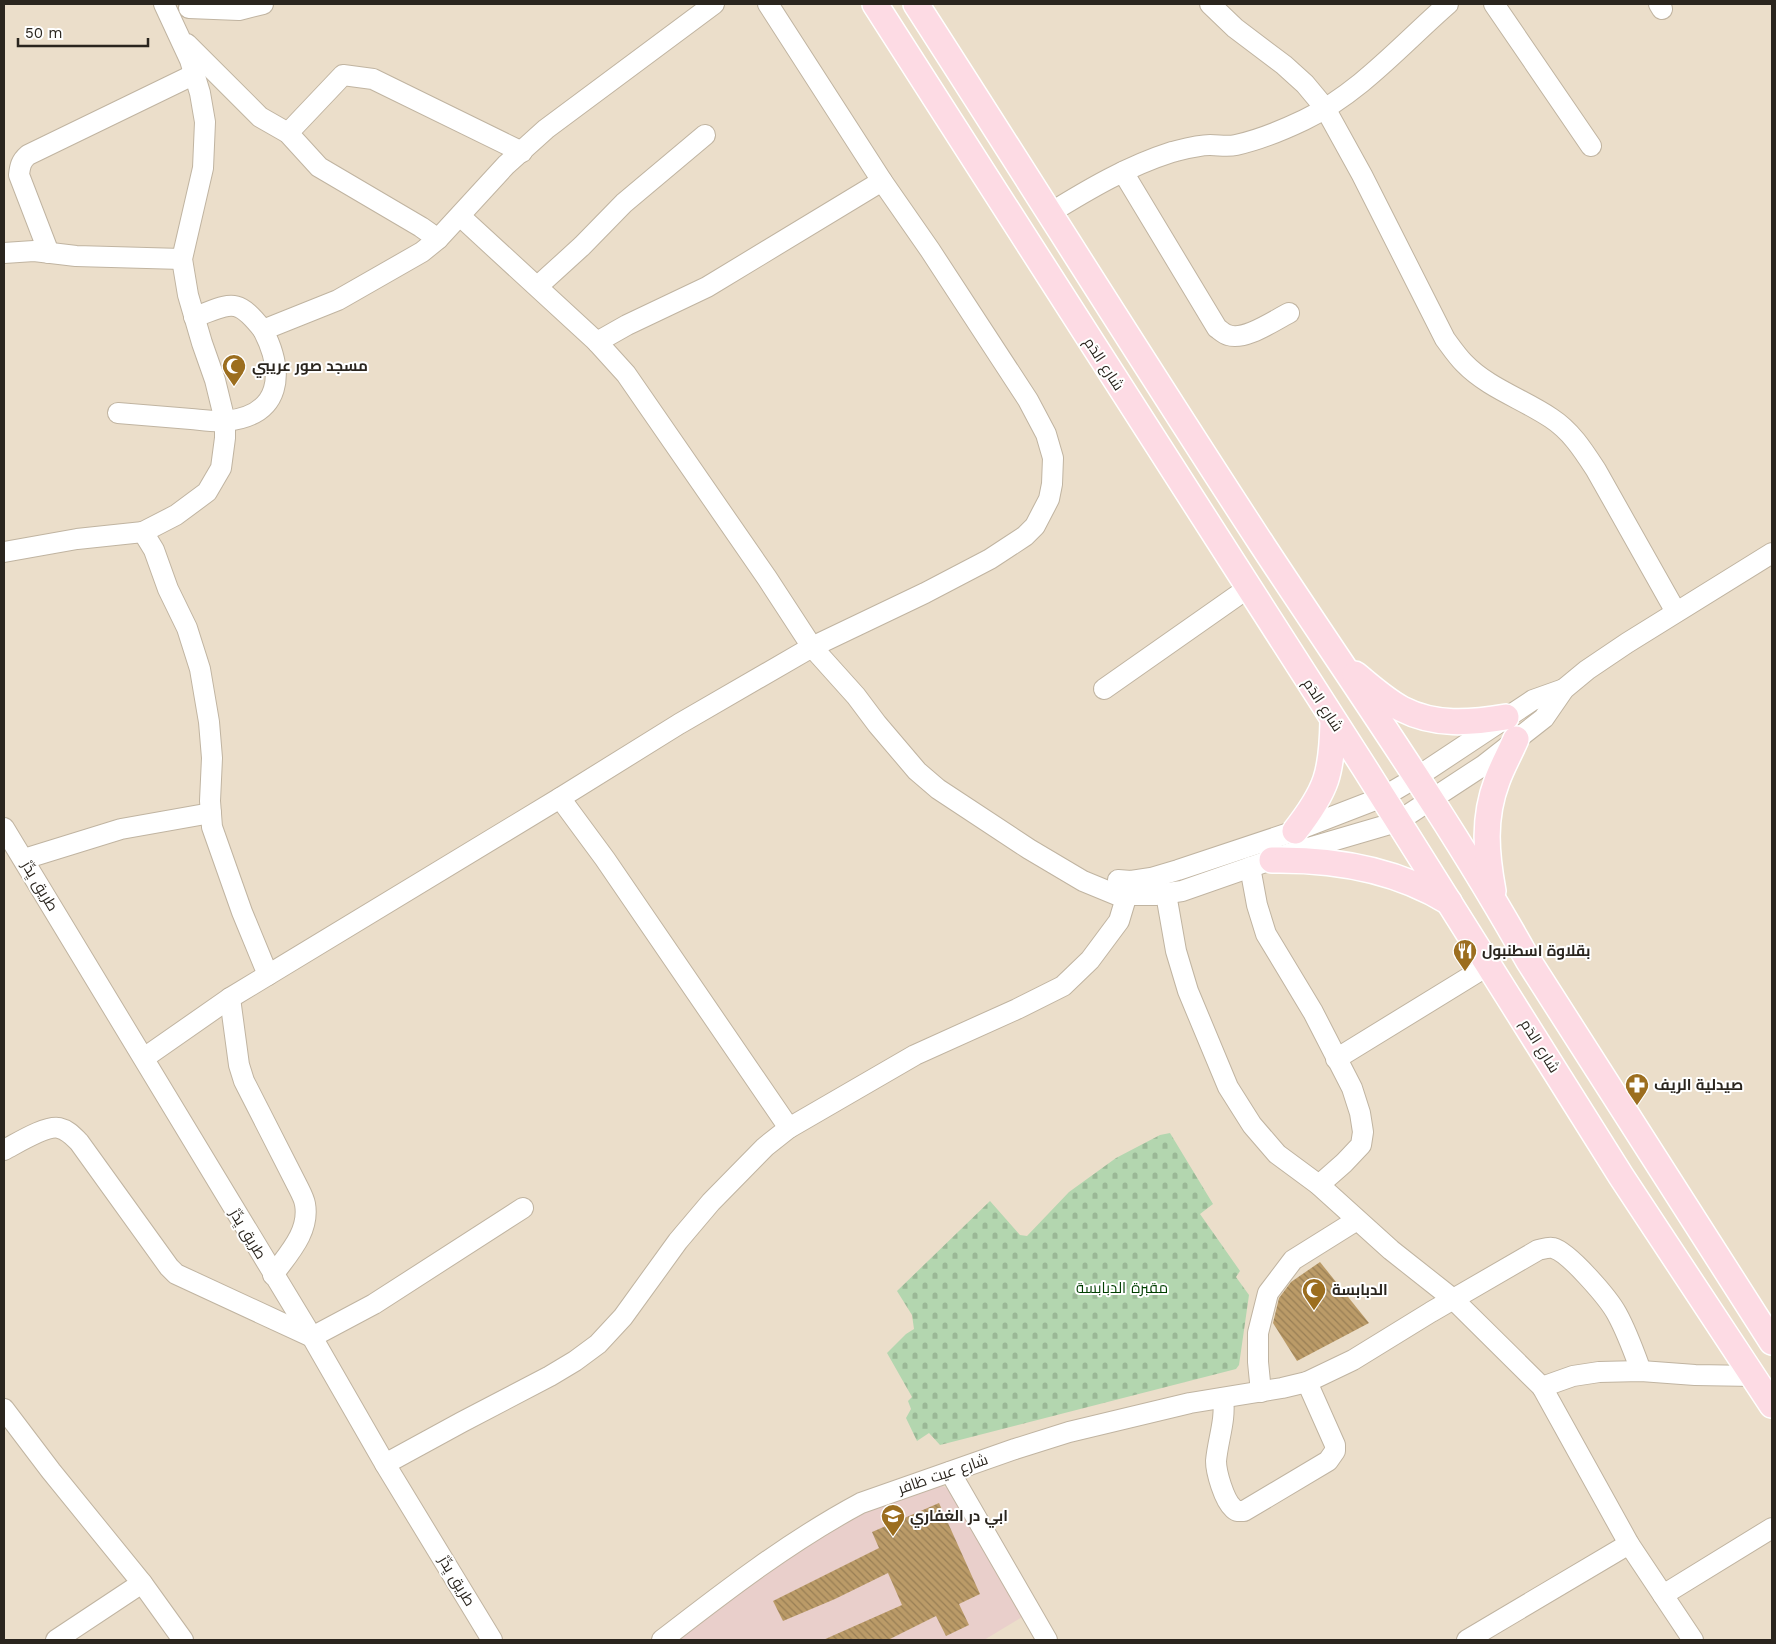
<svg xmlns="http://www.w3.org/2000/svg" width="1776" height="1644" font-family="'Work Sans',Cairo,sans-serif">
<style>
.education{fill:#e9cfcb}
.cemetery{fill:url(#cemetery-stones)}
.building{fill:url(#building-back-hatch)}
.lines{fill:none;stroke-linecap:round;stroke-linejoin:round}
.minor-casing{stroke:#c0b4a1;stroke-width:22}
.major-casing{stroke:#fff;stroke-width:28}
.minor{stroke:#fff;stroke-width:20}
.major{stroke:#fddbe4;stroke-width:25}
.labels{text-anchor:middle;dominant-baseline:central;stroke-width:4;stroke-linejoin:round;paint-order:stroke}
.street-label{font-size:15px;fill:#2a251e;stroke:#fff}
.poi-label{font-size:15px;font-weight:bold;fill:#2a251e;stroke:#fff;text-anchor:start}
.park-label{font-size:15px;fill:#013f00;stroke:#fff}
</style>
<defs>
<pattern id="cemetery-stones" width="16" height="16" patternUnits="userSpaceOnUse" patternTransform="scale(1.25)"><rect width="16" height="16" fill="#b3d6af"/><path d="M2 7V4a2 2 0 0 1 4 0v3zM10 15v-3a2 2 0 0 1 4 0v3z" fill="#9ab896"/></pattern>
<pattern id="building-back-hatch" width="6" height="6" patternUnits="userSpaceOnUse" patternTransform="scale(1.25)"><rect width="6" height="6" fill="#bb9b68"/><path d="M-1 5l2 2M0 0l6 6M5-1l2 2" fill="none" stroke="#987e55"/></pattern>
</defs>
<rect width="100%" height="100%" fill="#ebdeca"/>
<path class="education" d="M932,1482L947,1488L963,1513L1022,1617L984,1640H668L853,1509Z"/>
<path class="cemetery" d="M1170,1133L1213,1204L1200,1214L1240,1271L1236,1277L1249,1295L1239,1365L1236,1369L940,1445L929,1433L917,1441L906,1418L911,1409L908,1401L912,1397L887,1353L906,1334L914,1329L912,1315L897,1291L990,1201L1020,1235L1027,1236L1069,1192L1116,1158L1160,1135Z"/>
<g class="building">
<path d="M1320,1262L1369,1323L1297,1361L1273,1323L1279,1298L1291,1282Z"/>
<path d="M939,1503L980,1594L959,1604L969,1625L946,1636L936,1616L888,1640H823L902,1605L888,1573L835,1599L783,1621L773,1601L879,1548L872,1532Z"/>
</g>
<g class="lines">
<g class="minor-casing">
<g id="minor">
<path d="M1210,4L1235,28L1284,65L1305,84L1325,108L1362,175L1445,339C1451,347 1457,356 1464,363C1488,388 1523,399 1551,418C1571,431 1583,450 1596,470L1676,612"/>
<path d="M1494,4L1591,146"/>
<path d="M1659,4L1662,9"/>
<path d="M189,8L239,10L263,4"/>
<path d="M187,44L260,117L288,133L319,167L421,227L438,239"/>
<path d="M288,133L343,75L373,79L522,152"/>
<path d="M1123,172L1217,328C1220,330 1224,334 1228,335C1245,341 1273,321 1289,313"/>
<path d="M1050,213C1089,189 1128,166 1172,152C1184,149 1198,145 1210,145C1219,145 1227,147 1236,145C1259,140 1283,130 1304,120C1360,93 1402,44 1448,4"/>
<path d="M460,216L597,342L626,374L767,578L812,647L925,593L990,559L1025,536L1035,526L1049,499L1052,484L1053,458L1046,434L1028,400L930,250L882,181L768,4"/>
<path d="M4,253L34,251L76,256L182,259"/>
<path d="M49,253L19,175C20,166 21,161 28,155L195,74"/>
<path d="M538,286L582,246L624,203L705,135"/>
<path d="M194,317C232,304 236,296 263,330"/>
<path d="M597,342L627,325L707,287L882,181"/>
<path d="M118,413C142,415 167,417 191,419C202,420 215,422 226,421C282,415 285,373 263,330L338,300L422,252L438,239L506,165L546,129L714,4"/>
<path d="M143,532L176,515L207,492L221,468L225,438V421L215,380L202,343L188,295L182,259L203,168L205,122L200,93L190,60L164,4"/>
<path d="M4,552L77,539L143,532L154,550L168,589L187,628L200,669L209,722L212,758L210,801L212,827L242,912L268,975"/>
<path d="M1104,689L1248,588"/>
<path d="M560,798L605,859L789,1128"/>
<path d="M4,828L312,1337L385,1464L492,1640"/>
<path d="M24,859L121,829L211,813"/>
<path d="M1250,867L1257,905L1266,934L1313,1012L1352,1088L1360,1113L1363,1132L1361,1145L1344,1163L1319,1185"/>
<path d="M1118,880L1131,881L1151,878L1178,870L1295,831L1383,797L1417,777L1533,700L1564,689"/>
<path d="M1166,894L1176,951L1188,991L1228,1087L1252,1125L1277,1154L1319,1185L1391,1250L1453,1299L1542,1387L1629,1544L1693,1640"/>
<path d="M230,998L239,1065L244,1081L297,1185C300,1191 304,1198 305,1204C310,1232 288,1254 273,1275"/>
<path d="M144,1058L230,998L560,798L679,724L812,647L856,696L877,724L917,771L938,789L1029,849L1083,881L1117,895H1155L1182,891L1291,853L1397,822L1484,765L1544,718L1564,689L1587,670L1627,643L1772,553"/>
<path d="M1336,1059L1489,965"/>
<path d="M4,1150C16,1144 46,1125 59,1128C68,1130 73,1136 79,1142L169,1267L176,1274L312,1337L374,1304L523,1208"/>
<path d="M1542,1387L1573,1376L1599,1372L1641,1371L1695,1375L1754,1376"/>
<path d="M1261,1392L1258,1362V1333L1268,1293L1293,1260L1357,1220"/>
<path d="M1223,1398C1226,1420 1218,1439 1216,1461C1216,1472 1224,1500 1233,1508C1236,1512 1239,1511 1244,1511L1328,1461L1335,1451V1445L1307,1382"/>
<path d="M4,1409L51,1471L142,1583L56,1640"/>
<path d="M385,1464L462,1422L550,1376L575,1361L598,1344L623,1317L678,1241L711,1202L765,1147L789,1128L915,1055L1017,1009L1063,986L1090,960L1119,921L1131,881"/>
<path d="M950,1472L1047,1640"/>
<path d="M142,1583L183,1640"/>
<path d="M1663,1595L1772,1528"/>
<path d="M662,1640C725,1591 790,1541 861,1503L1015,1449L1069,1432L1190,1403L1282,1388L1307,1382L1353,1360L1431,1312L1538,1250C1543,1249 1548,1247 1553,1248C1569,1252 1609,1299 1617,1314C1627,1332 1634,1352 1641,1371"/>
<path d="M1467,1640L1629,1544"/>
</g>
</g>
<g class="major-casing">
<g id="major">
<path d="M875,4L1364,767L1621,1176L1772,1405"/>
<path d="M916,4C1032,184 1146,367 1263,546C1353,683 1448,817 1528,960L1772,1342"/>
<path d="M1355,674C1370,686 1385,700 1402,709C1435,726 1470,723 1506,717"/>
<path d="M1295,831C1327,790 1332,773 1333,721"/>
<path d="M1272,860C1333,859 1397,870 1449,902"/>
<path d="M1493,891C1486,853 1483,818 1497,781C1502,767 1510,753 1516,739"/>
</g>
</g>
<use href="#minor" class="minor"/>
<use href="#major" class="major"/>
</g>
<defs>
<g id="mosque-pin" transform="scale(1.25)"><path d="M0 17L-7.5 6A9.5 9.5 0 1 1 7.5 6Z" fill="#9c6e1f" stroke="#fff"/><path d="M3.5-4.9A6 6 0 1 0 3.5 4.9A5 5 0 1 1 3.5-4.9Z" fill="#fff"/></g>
<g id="restaurant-pin" transform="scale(1.25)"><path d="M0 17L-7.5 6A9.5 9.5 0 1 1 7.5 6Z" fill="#9c6e1f" stroke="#fff"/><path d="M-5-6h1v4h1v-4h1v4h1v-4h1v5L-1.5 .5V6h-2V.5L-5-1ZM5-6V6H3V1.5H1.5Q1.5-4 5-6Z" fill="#fff"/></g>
<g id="pharmacy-pin" transform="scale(1.25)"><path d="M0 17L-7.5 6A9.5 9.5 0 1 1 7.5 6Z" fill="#9c6e1f" stroke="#fff"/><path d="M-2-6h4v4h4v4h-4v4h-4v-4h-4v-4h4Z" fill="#fff"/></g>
<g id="school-pin" transform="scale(1.25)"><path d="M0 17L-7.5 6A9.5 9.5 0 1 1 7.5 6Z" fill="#9c6e1f" stroke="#fff"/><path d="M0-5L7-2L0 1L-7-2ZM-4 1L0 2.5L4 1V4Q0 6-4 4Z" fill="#fff"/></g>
</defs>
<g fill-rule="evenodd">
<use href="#mosque-pin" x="234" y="366"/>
<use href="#restaurant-pin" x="1465" y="951"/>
<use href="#pharmacy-pin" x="1637" y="1085"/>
<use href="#mosque-pin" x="1314" y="1290"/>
<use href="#school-pin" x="893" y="1516"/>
</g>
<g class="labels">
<g class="street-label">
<text transform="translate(1104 364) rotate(57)">شارع الدَم</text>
<text transform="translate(1323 705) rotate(57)">شارع الدَم</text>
<text transform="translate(40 886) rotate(59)">طريق يِدِّرْ</text>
<text transform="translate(1540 1046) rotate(58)">شارع الدَم</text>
<text transform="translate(248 1234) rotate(59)">طريق يِدِّرْ</text>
<text transform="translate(943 1474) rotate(-19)">شارع عيت ظافر</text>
<text transform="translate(457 1581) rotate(59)">طريق يِدِّرْ</text>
</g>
<g class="poi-label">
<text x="252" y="366">مسجد صور عريبي</text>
<text x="1482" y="951">بقلاوة اسطنبول</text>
<text x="1654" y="1085">صيدلية الريف</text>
<text x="1332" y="1290">الدبابسة</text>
<text x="910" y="1516">ابي در الغفاري</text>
</g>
<g class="park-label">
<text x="1122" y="1288">مقبرة الدبابسة</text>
</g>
</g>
<rect width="1776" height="1644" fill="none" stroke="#2a251e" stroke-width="10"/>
<path d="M18 38v8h130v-8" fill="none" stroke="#2a251e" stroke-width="2.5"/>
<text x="25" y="38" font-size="15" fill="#2a251e" stroke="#ffffff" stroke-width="4" paint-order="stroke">50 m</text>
</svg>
